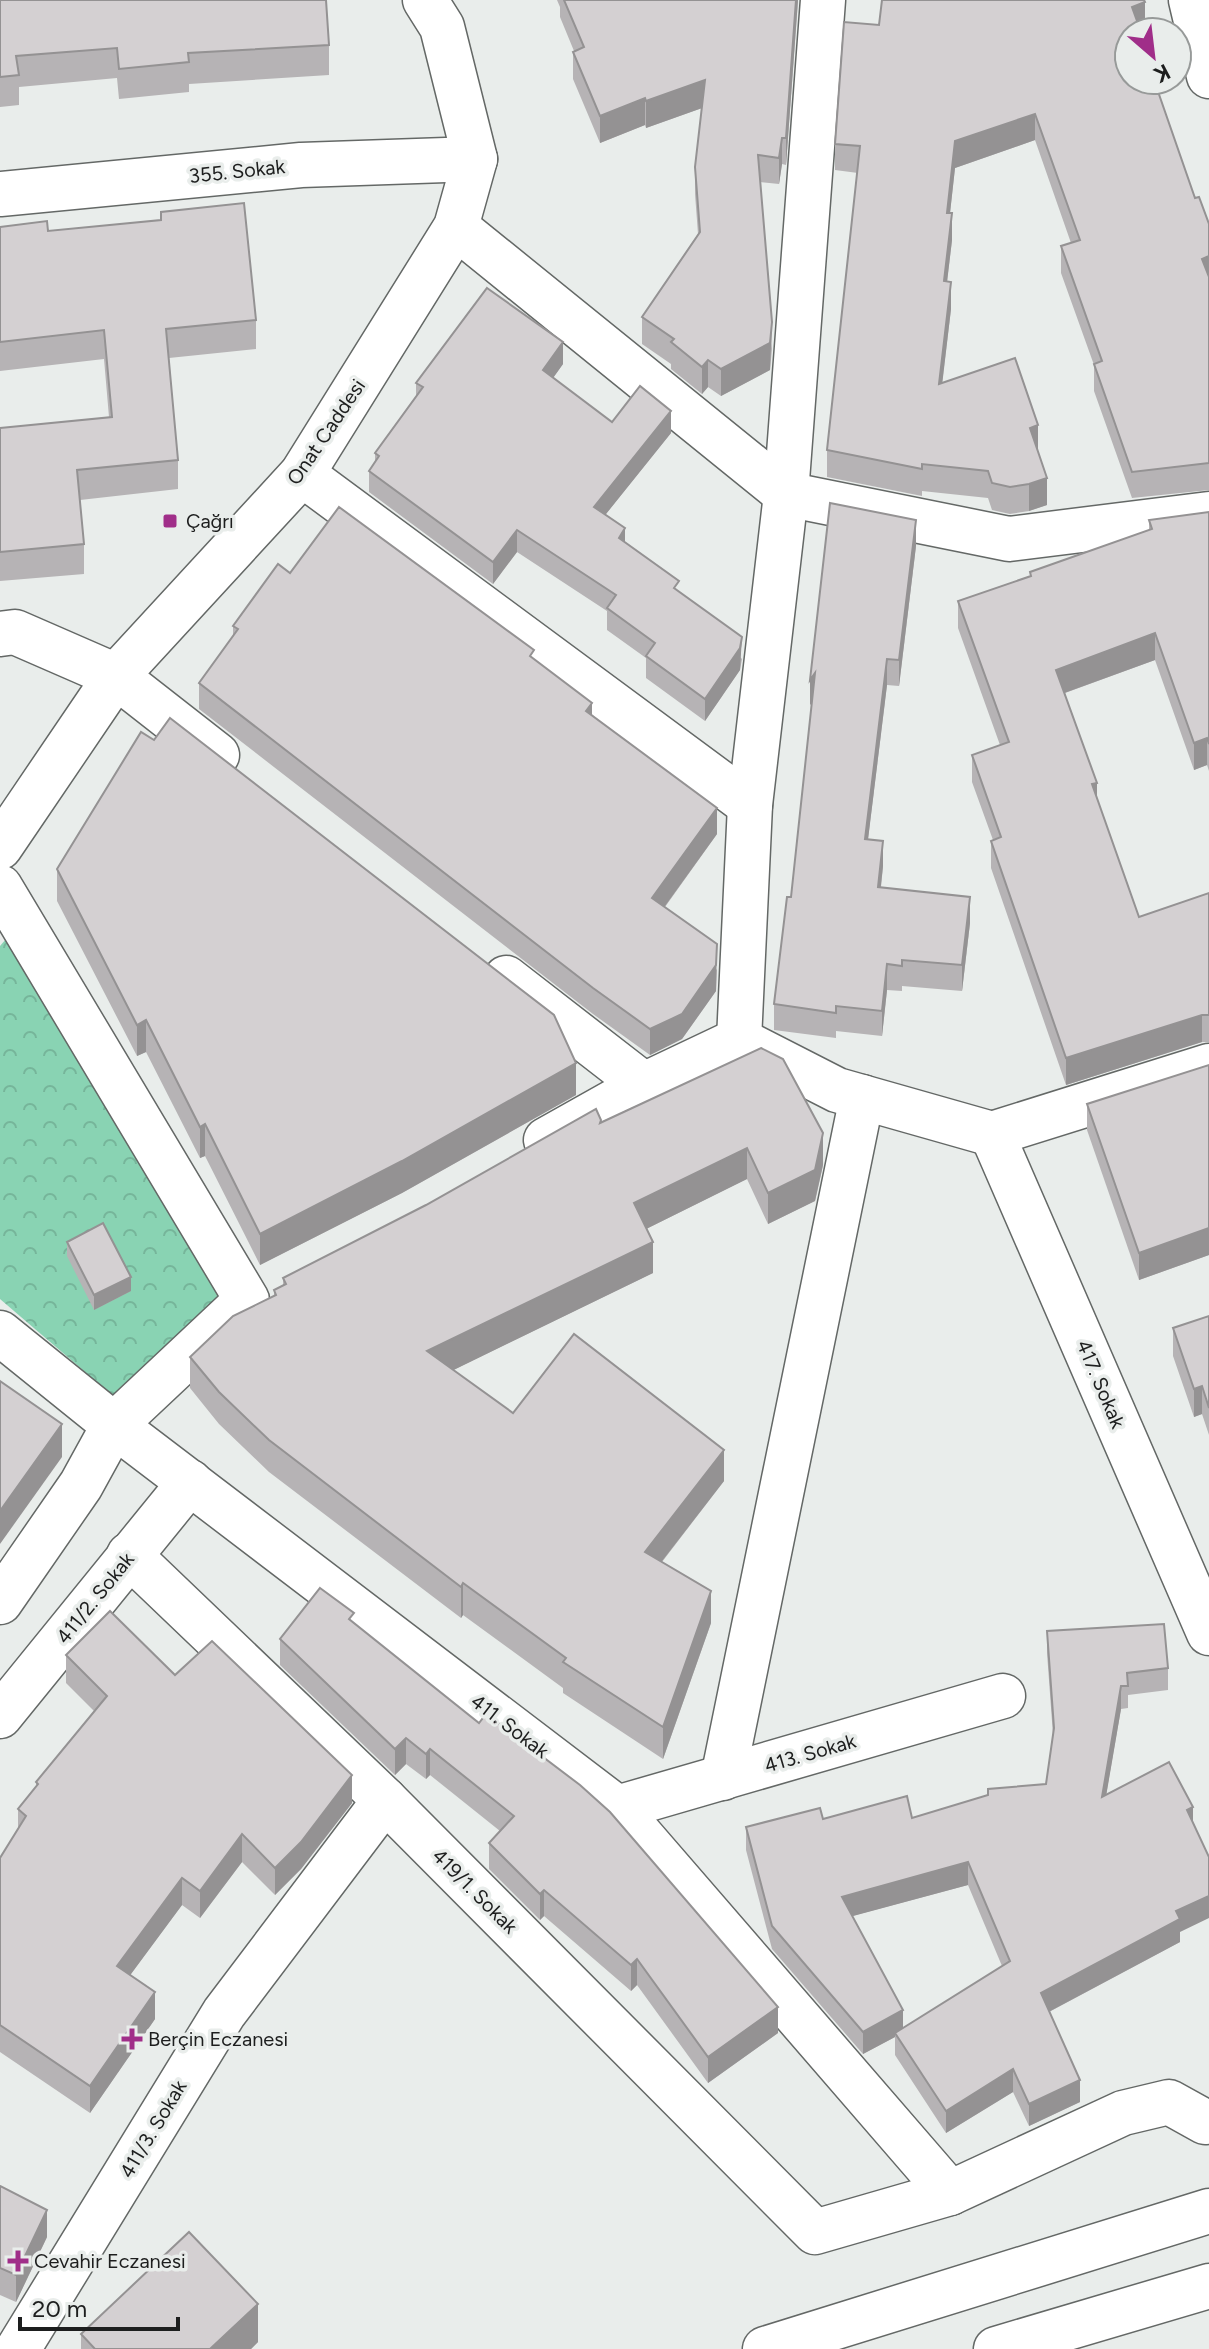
<svg xmlns="http://www.w3.org/2000/svg" width="1209" height="2349" font-family="Figtree,sans-serif">
<style>
.park{fill:url(#park-crowns)}
.lines{fill:none;stroke-linecap:round;stroke-linejoin:round}
.minor-casing{stroke:#646866;stroke-width:47}
.tertiary-casing{stroke:#646866;stroke-width:47}
.secondary-casing{stroke:#646866;stroke-width:47}
.primary-casing{stroke:#646866;stroke-width:47}
.minor{stroke:#fff;stroke-width:44}
.tertiary{stroke:#fff;stroke-width:44}
.secondary{stroke:#fff;stroke-width:44}
.primary{stroke:#fff;stroke-width:44}
.wall{fill:#b6b3b5;fill-rule:evenodd}
.shaded-wall{fill:#949293}
.building{fill:#d4d0d2;stroke:#949293;stroke-width:2}
.poi-dot{fill:#a02e89;stroke:#e9edeb;stroke-width:3}
.labels{text-anchor:middle;dominant-baseline:central;stroke-width:7;stroke-linejoin:round;paint-order:stroke}
.street-label{font-size:20px;fill:#1d1e1e;stroke:#e9edeb}
.poi-label{font-size:20px;fill:#1d1e1e;stroke:#e9edeb;text-anchor:start}
</style>
<defs>
<pattern id="park-crowns" width="20" height="18" patternUnits="userSpaceOnUse" patternTransform="scale(2)"><rect width="20" height="18" fill="#89d3b3"/><path d="M2 6a3 3 0 1 1 6 0M12 15a3 3 0 1 1 6 0" fill="none" stroke="#76b59a"/></pattern>
</defs>
<rect width="100%" height="100%" fill="#e9edeb"/>
<path class="park" d="M6,939L233,1305L119,1401L0,1299V946Z"/>
<g class="lines">
<g class="minor-casing">
<g id="minor">
<path d="M0,194L301,165L475,159"/>
<path d="M456,227L786,494L1009,539L1209,514"/>
<path d="M302,474L750,805"/>
<path d="M0,634L15,632L116,676L217,755"/>
<path d="M0,887L247,1300L114,1425L81,1485L0,1602"/>
<path d="M506,978L644,1085"/>
<path d="M739,1040L750,805L786,494L823,0"/>
<path d="M739,1040L837,1090L992,1134"/>
<path d="M992,1134L1209,1633"/>
<path d="M992,1134L1209,1066"/>
<path d="M546,1140L644,1085L739,1040"/>
<path d="M0,1333L114,1425L617,1808L950,2193L815,2232L385,1800L129,1555"/>
<path d="M0,1716L190,1482"/>
<path d="M723,1778L862,1097"/>
<path d="M617,1808L1003,1696"/>
<path d="M18,2349L224,2013L385,1800"/>
</g>
</g>
<g class="tertiary-casing">
<path id="tertiary" d="M1191,0L1209,76"/>
</g>
<g class="secondary-casing">
<path id="secondary" d="M0,847L116,676L302,474L456,227L475,159L442,27L425,0"/>
</g>
<g class="primary-casing">
<g id="primary">
<path d="M950,2193L1123,2113L1169,2102L1205,2122"/>
<path d="M765,2349L1209,2211"/>
<path d="M996,2349L1209,2286"/>
</g>
</g>
<use href="#minor" class="minor"/>
<use href="#tertiary" class="tertiary"/>
<use href="#secondary" class="secondary"/>
<use href="#primary" class="primary"/>
</g>
<g class="wall">
<path d="M0,0L329,45V75L189,84V92L119,99L117,78L19,87V105L0,107Z"/>
<path d="M557,0H798L786,165L782,164L779,184L760,182L772,349L770,370L721,396L708,387L702,394L671,369V364L642,344V317L698,234L695,194V167L702,108L646,128L645,125L600,143L573,79V52L574,51L560,17V7Z"/>
<path d="M879,25L1145,29L1141,31L1155,80V85L1195,198L1209,224V490L1132,498L1094,391V365L1061,273V246L1071,243L1035,140L955,168L950,213L952,240L947,281L951,309L942,383L1038,452L1047,505L1029,511L1010,514L992,510L988,498L922,491V496L827,477V450L858,173L835,170V144Z"/>
<path d="M161,212L256,320V349L169,358L178,460V489L80,500L84,544V574L0,581V428L109,417L104,359L0,371V227L48,231L161,220Z"/>
<path d="M563,364L553,378L612,422L671,433L605,515L625,542L679,592L742,659L740,670L705,721L646,678V658L607,630V611L517,552L493,584L369,492V471L375,462V453L416,396V383Z"/>
<path d="M1209,512V771L1207,765L1194,770L1155,660L1065,693L1097,799L1139,917L1209,893V1042H1202L1066,1085L991,868V841L993,840L972,782V755L1000,745L958,628V601L1030,576V572L1149,530V520Z"/>
<path d="M916,546L899,686L887,685L868,839L883,866L881,887L970,923L962,991L902,986V991L887,990L882,1036L836,1031V1038L774,1030V1004L791,897L812,703L810,705Z"/>
<path d="M290,573L534,659L717,834L665,907L717,970L716,991L682,1039L650,1055L593,1014L199,709V683L233,637V626Z"/>
<path d="M57,869L576,1095L402,1193L260,1265L205,1156L200,1158L146,1052L137,1056L57,901Z"/>
<path d="M761,1048L823,1165L815,1201L768,1224L747,1179L646,1229L653,1273L453,1370L513,1413L724,1481L662,1562L711,1623L663,1759L563,1693V1688L463,1615L461,1618L269,1472L219,1424L190,1388V1357L274,1296V1290L283,1286V1278L601,1122Z"/>
<path d="M1209,1065V1255L1139,1280L1087,1130V1104Z"/>
<path d="M67,1242L131,1291L94,1310L67,1256Z"/>
<path d="M1209,1316V1435L1202,1414L1194,1417L1173,1356V1328Z"/>
<path d="M354,1623L778,2033L708,2083L637,1985L631,1991L544,1916L540,1920L489,1869V1843L500,1831L430,1775L426,1779L406,1764L395,1775L280,1665V1639Z"/>
<path d="M1047,1631L1168,1668V1690L1128,1695V1708L1121,1709L1106,1795L1180,1932V1942L1049,2012L1080,2102L1029,2126L1013,2092L946,2133L895,2055V2037L863,2054L772,1949L746,1850V1827L823,1819L912,1818L1046,1784L1053,1735L1047,1653ZM968,1885L1002,1966L903,2028L852,1916Z"/>
<path d="M66,1655L175,1675L352,1803L301,1869L275,1895L242,1862L200,1918L182,1905L130,1975L155,2019L90,2113L0,2052V1858L18,1829V1809L36,1786V1782L94,1711L66,1683Z"/>
<path d="M0,2186L47,2237L16,2302L0,2295Z"/>
<path d="M81,2334L258,2342L251,2349H81Z"/>
</g>
<g class="shaded-wall">
<path d="M796,0H798L786,165V138Z"/>
<path d="M1145,2V29L1137,32L1132,7Z"/>
<path d="M705,80V107L646,128V101Z"/>
<path d="M645,98V125L600,143V116Z"/>
<path d="M1035,114V140L955,168L947,240V213L955,141Z"/>
<path d="M782,138V164L779,184V158Z"/>
<path d="M952,213V240L944,308V281Z"/>
<path d="M1209,256V283L1202,259Z"/>
<path d="M951,282V309L939,411V384Z"/>
<path d="M772,322L770,370L721,396V369Z"/>
<path d="M563,342V364L543,392V370Z"/>
<path d="M708,360V387L702,394V367Z"/>
<path d="M671,411V433L594,529V507Z"/>
<path d="M1038,425V452L1030,428Z"/>
<path d="M1047,478V505L1029,511V484Z"/>
<path d="M916,520V546L899,686V660Z"/>
<path d="M625,528V550L619,538Z"/>
<path d="M517,530V552L493,584V562Z"/>
<path d="M1155,633V660L1056,696V670Z"/>
<path d="M742,637L740,670L705,721V699Z"/>
<path d="M887,659V685L865,864V839Z"/>
<path d="M815,673V699L810,705V680Z"/>
<path d="M592,703V729L586,711Z"/>
<path d="M1207,738V765L1194,770V743Z"/>
<path d="M1097,783V809L1092,784Z"/>
<path d="M717,808V834L652,924V898Z"/>
<path d="M883,841V866L878,912V887Z"/>
<path d="M970,897V923L962,991V965Z"/>
<path d="M717,944L716,991L682,1039L650,1055V1029Z"/>
<path d="M887,964V990L882,1036V1011Z"/>
<path d="M1202,1015V1042L1066,1085V1058Z"/>
<path d="M146,1020V1052L137,1056V1025Z"/>
<path d="M576,1063V1095L402,1193L260,1265V1234Z"/>
<path d="M205,1124V1156L200,1158V1127Z"/>
<path d="M823,1133V1165L815,1201L768,1224V1193Z"/>
<path d="M747,1148V1179L634,1235V1203Z"/>
<path d="M1209,1228V1255L1139,1280V1253Z"/>
<path d="M653,1242V1273L427,1383V1351Z"/>
<path d="M131,1277V1291L94,1310V1295Z"/>
<path d="M1202,1386V1414L1194,1417V1389Z"/>
<path d="M62,1424V1457L0,1544V1511Z"/>
<path d="M724,1450V1481L645,1583V1552Z"/>
<path d="M463,1583V1615L461,1618V1587Z"/>
<path d="M711,1591V1623L663,1759V1727Z"/>
<path d="M1121,1686V1709L1102,1820V1797Z"/>
<path d="M406,1738V1764L395,1775V1749Z"/>
<path d="M430,1749V1775L426,1779V1754Z"/>
<path d="M352,1775V1803L301,1869L275,1895V1868Z"/>
<path d="M1193,1807V1829L1187,1810Z"/>
<path d="M242,1834V1862L200,1918V1891Z"/>
<path d="M968,1862V1885L842,1919V1897Z"/>
<path d="M182,1878V1905L117,1993V1966Z"/>
<path d="M544,1890V1916L540,1920V1894Z"/>
<path d="M1209,1896V1918L1180,1932V1942L1041,2016V1993L1176,1911Z"/>
<path d="M637,1959V1985L631,1991V1965Z"/>
<path d="M155,1992V2019L90,2113V2086Z"/>
<path d="M778,2007V2033L708,2083V2057Z"/>
<path d="M903,2010V2032L895,2033V2037L863,2054V2032Z"/>
<path d="M1013,2069V2092L946,2133V2111Z"/>
<path d="M1080,2080V2102L1029,2126V2104Z"/>
<path d="M47,2210V2237L16,2302V2275Z"/>
<path d="M258,2304V2342L251,2349H210Z"/>
</g>
<g class="building">
<path d="M0,0H326L329,45L188,53L189,62L119,69L117,48L16,56L19,75L0,77Z"/>
<path d="M564,0H796L786,138H782L779,158L758,155L772,322L770,343L721,369L708,360L702,367L671,342L674,339L642,317L700,232L695,167L705,80L646,101L645,98L600,116L573,52L584,47Z"/>
<path d="M882,0H1144L1145,2L1132,7L1141,32H1129V80H1154L1195,198L1199,197L1209,224V256L1202,259L1209,277V463L1132,472L1094,364L1102,361L1061,246L1080,240L1035,114L955,141L947,213H952L944,281L951,282L939,384L1015,358L1038,425L1030,428L1047,478L1029,484L1010,487L992,483L988,471L922,464V469L827,450L860,146L835,144L844,22L879,25Z"/>
<path d="M244,203L256,320L166,329L178,460L77,470L84,544L0,552V428L112,417L104,330L0,342V227L47,221L48,231L161,220V212Z"/>
<path d="M487,288L563,342L543,370L612,422L640,386L671,411L594,507L625,528L619,538L679,581L674,588L742,637L740,648L705,699L646,656L655,643L607,608L616,595L517,530L493,562L369,471L379,456L375,453L423,387L416,383Z"/>
<path d="M830,503L916,520L899,660L887,659L865,839L883,841L878,887L970,897L962,965L902,960V966L887,964L882,1011L836,1006V1013L774,1004L787,897H791L815,673L810,680Z"/>
<path d="M339,507L534,650L530,656L592,703L586,711L717,808L652,898L717,944L716,965L682,1014L650,1029L593,988L199,683L238,629L233,626L278,564L290,573Z"/>
<path d="M1209,512V744L1207,738L1194,743L1155,633L1056,670L1097,783L1092,784L1139,917L1209,893V1015H1202L1066,1058L991,841L1001,837L972,755L1009,742L958,601L1031,576L1030,572L1152,529L1149,520Z"/>
<path d="M170,718L554,1015L576,1063L402,1161L260,1234L205,1124L200,1127L146,1020L137,1025L57,869L141,732L154,740Z"/>
<path d="M761,1048L783,1059L823,1133L815,1170L768,1193L747,1148L634,1203L653,1242L427,1351L513,1413L574,1334L724,1450L645,1552L711,1591L663,1727L563,1662L566,1658L463,1583L461,1587L269,1440L219,1392L190,1357L233,1316L276,1295L274,1290L286,1284L283,1278L426,1205L596,1109L601,1120L600,1123Z"/>
<path d="M1209,1065V1228L1139,1253L1087,1104Z"/>
<path d="M103,1223L131,1277L94,1295L67,1242Z"/>
<path d="M1209,1316V1408L1202,1386L1194,1389L1173,1328Z"/>
<path d="M0,1381L62,1424L0,1511Z"/>
<path d="M320,1588L354,1613L349,1619L479,1723L486,1714L580,1785L610,1812L778,2007L708,2057L637,1959L631,1965L544,1890L540,1894L489,1843L514,1816L430,1749L426,1754L406,1738L395,1749L280,1639Z"/>
<path d="M110,1611L175,1675L212,1641L352,1775L301,1842L275,1868L242,1834L200,1891L182,1878L117,1966L155,1992L90,2086L0,2025V1858L26,1816L18,1809L38,1784L36,1782L107,1696L66,1655Z"/>
<path d="M1164,1624L1168,1668L1127,1673L1128,1686H1121L1102,1797L1169,1762L1193,1807L1187,1810L1209,1857V1896L1176,1911L1180,1919L1041,1993L1080,2080L1029,2104L1013,2069L946,2111L895,2033L1010,1961L968,1862L842,1897L903,2010L863,2032L772,1926L746,1827L820,1808L823,1819L907,1796L912,1818L988,1795V1789L1046,1784L1054,1728L1047,1631Z"/>
<path d="M0,2186L47,2210L16,2275L0,2268Z"/>
<path d="M189,2232L258,2304L210,2349H95L81,2334Z"/>
</g>
<g class="poi-dot">
<rect x="162" y="513" width="16" height="16" rx="4"/>
<path d="M128 2027h8v8h8v8h-8v8h-8v-8h-8v-8h8z"/>
<path d="M14 2249h8v8h8v8h-8v8h-8v-8h-8v-8h8z"/>
</g>
<g class="labels">
<g class="street-label">
<text transform="translate(237 171) rotate(-6)">355. Sokak</text>
<text transform="translate(326 432) rotate(-56)">Onat Caddesi</text>
<text transform="translate(1101 1384) rotate(67)">417. Sokak</text>
<text transform="translate(95 1598) rotate(-51)">411/2. Sokak</text>
<text transform="translate(510 1726) rotate(37)">411. Sokak</text>
<text transform="translate(810 1753) rotate(-16)">413. Sokak</text>
<text transform="translate(475 1891) rotate(45)">419/1. Sokak</text>
<text transform="translate(153 2129) rotate(-59)">411/3. Sokak</text>
</g>
<g class="poi-label">
<text x="186" y="521">Çağrı</text>
<text x="148" y="2039">Berçin Eczanesi</text>
<text x="34" y="2261">Cevahir Eczanesi</text>
</g>
</g>
<g transform="translate(1153 56) rotate(152)"><circle r="38" fill="#e9edeb" stroke="#979a99" stroke-width="2"/>
<path d="M0-6L14 30L0 20L-14 30Z" fill="#a02e89"/>
<text y="-12" font-size="22" font-weight="bold" text-anchor="middle" fill="#1d1e1e">K</text>
</g>
<path d="M20 2317v12h158v-12" fill="none" stroke="#1d1e1e" stroke-width="4"/>
<text x="32" y="2317" font-size="24" fill="#1d1e1e" stroke="#e9edeb" stroke-width="6" paint-order="stroke">20 m</text>
</svg>
